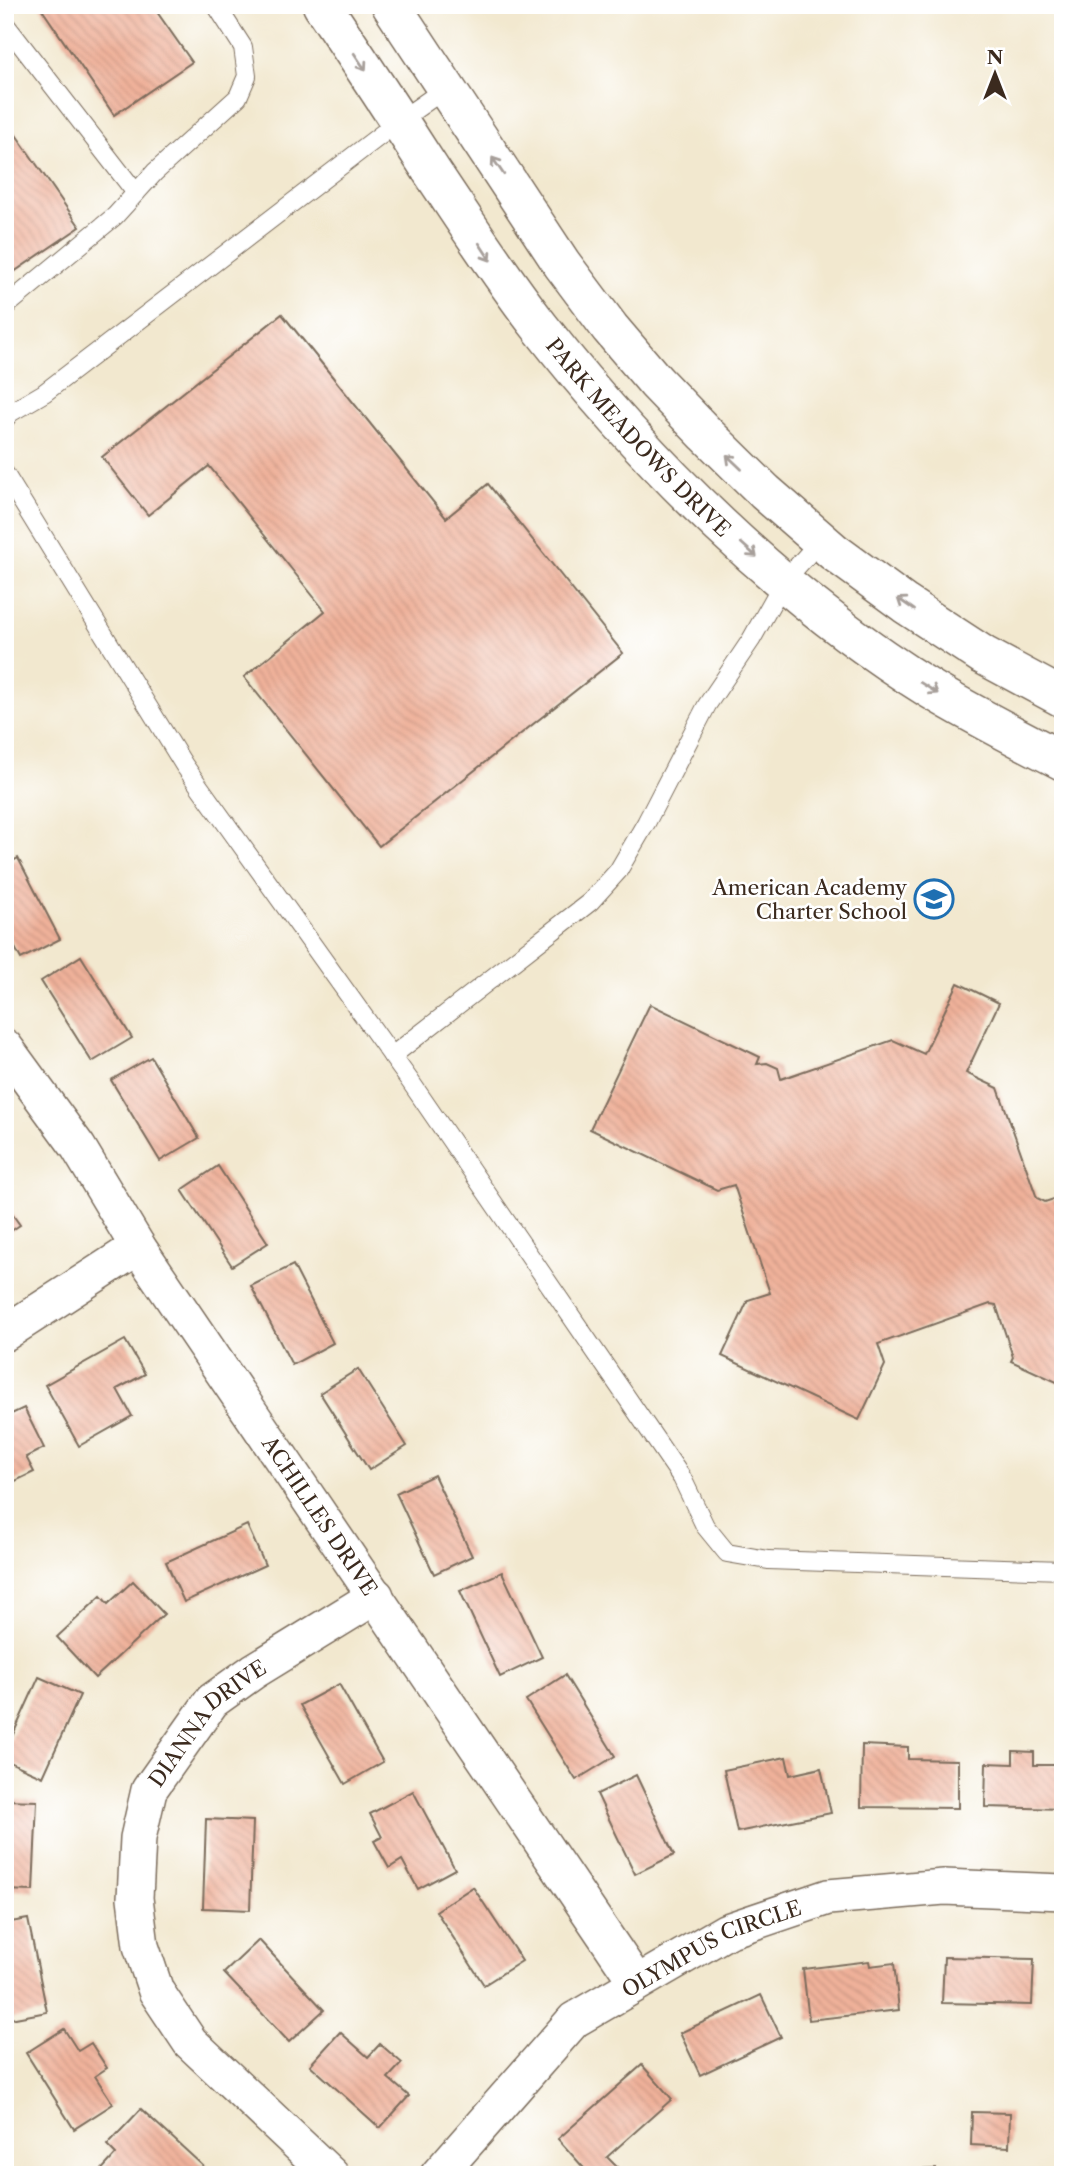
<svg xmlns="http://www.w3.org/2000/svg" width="1068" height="2180" font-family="'Libre Caslon Text',serif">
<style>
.building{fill:url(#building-back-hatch)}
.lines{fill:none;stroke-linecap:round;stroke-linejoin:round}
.lane-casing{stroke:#7b6c5c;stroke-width:20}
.street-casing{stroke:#7b6c5c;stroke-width:38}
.secondary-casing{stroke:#7b6c5c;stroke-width:41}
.lane{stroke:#fff;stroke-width:18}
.street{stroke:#fff;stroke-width:35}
.secondary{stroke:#fff;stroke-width:38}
.oneway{stroke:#a79f9a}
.labels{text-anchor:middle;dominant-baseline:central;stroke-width:5;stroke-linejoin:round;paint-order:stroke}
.street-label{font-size:21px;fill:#3b2a1e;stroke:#fff}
.poi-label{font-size:21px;fill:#3b2a1e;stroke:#fff;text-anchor:end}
</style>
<defs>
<pattern id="building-back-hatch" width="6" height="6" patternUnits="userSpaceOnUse" patternTransform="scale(1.75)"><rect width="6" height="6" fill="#efb19a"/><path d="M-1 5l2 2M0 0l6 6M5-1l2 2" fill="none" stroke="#ce9884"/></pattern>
</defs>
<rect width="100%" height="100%" fill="#fff"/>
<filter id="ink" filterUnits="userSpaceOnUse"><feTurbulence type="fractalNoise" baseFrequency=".0143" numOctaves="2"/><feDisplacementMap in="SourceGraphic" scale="14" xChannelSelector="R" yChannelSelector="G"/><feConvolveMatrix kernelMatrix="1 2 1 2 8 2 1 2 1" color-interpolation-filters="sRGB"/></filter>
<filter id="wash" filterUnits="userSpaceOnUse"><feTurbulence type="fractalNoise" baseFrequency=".00686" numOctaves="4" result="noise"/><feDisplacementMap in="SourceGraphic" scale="28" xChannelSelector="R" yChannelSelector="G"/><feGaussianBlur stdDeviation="1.57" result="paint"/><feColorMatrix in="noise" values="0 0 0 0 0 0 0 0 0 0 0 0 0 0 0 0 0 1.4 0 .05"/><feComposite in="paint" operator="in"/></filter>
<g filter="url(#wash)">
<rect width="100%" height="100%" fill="#f2e8cf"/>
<g id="blocks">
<g class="building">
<path d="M39,5H152L192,62L114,115Z"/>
<path d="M5,119L80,227L5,278Z"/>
<path d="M282,314L446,518L488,484L623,653L379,846L244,677L325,611L209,466L148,515L102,457Z"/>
<path d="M18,858L60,939L21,959L5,929V865Z"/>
<path d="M81,956L132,1038L92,1062L41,981Z"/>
<path d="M958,983L999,1003L966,1073L998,1088L1037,1198L1045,1202L1063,1196V1385L1011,1361L1013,1357L996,1305L990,1304L878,1344L885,1365L859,1420L722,1356L748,1300L770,1293L734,1185L717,1190L590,1129L650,1004L760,1057L757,1064L767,1063L778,1068L781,1079L893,1040L924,1054Z"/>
<path d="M151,1057L199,1138L160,1161L111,1080Z"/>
<path d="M218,1166L268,1243L232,1266L182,1190Z"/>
<path d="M5,1204L20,1225L5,1235Z"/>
<path d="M293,1265L333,1343L292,1365L251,1286Z"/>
<path d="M125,1340L145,1374L117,1389L132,1416L79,1446L45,1385Z"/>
<path d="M358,1369L407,1446L369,1470L320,1393Z"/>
<path d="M24,1408L44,1448L26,1457L34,1472L5,1486V1417Z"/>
<path d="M434,1475L472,1556L434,1574L396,1493Z"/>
<path d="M247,1525L265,1565L184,1602L166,1562Z"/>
<path d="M502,1572L542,1657L500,1677L460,1591Z"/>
<path d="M133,1581L164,1614L95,1678L57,1637L101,1596L108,1604Z"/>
<path d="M565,1675L615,1756L576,1780L526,1700Z"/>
<path d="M39,1677L80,1695L43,1777L5,1760V1752Z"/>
<path d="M339,1684L383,1762L345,1784L300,1705Z"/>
<path d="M862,1745L908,1747V1759L958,1760V1808L861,1807Z"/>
<path d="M1013,1751L1034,1752V1765H1063V1809L985,1807L986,1763L1013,1764Z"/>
<path d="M786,1757L790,1775L821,1768L831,1813L737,1832L724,1770Z"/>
<path d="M636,1775L674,1855L635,1874L597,1794Z"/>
<path d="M413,1791L455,1869L418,1889L402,1860L389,1868L374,1841L382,1837L370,1814Z"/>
<path d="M5,1800L37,1801L33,1891L5,1890Z"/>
<path d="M206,1819L253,1821L250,1910L203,1908Z"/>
<path d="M473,1887L522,1961L484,1985L436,1911Z"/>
<path d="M28,1919L47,2012L5,2020V1923Z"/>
<path d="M259,1940L324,2010L289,2042L224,1973Z"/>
<path d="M944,1957L1034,1959L1032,2005L942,2003Z"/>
<path d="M869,1961L870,1966L894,1963L899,2010L809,2020L803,1969Z"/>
<path d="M761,1995L781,2037L700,2075L680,2033Z"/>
<path d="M64,2029L78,2051L91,2043L107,2068L95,2076L113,2104L74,2129L26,2053Z"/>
<path d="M340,2032L368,2057L380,2044L402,2063L388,2078L409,2096L380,2128L310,2065Z"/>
<path d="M642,2065L672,2099L607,2157L620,2170L614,2175H590L558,2139Z"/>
<path d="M141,2109L213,2175H97L116,2154L107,2145Z"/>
<path d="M972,2112L1010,2113L1009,2147L971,2145Z"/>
<path d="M936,2169V2175H861V2173Z"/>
<path d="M969,2171L1025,2172L1024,2175H969Z"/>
</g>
</g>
</g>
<g filter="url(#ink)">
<use href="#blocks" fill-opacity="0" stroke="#7b6c5c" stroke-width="2"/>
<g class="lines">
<g class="lane-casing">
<g id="lane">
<path d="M5,24L136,193"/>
<path d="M5,307L115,216L155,172L238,97L247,76L243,47L216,5"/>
<path d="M5,419L10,413L44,393L399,121L446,88"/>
<path d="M5,474L184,765L410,1081L682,1478L705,1526L727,1553L768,1560L1063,1570"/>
<path d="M392,1056L590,902L618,871L646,823L707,705L751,640L784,581L821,540"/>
</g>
</g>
<g class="street-casing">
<g id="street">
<path id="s1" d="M5,1047L78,1147L138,1247L637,1983"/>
<path d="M5,1333L138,1247"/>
<path id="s2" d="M331,2175L190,2042L156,1991L141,1946L135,1898L138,1838L149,1790L212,1701L254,1671L376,1596"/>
<path id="s3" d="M438,2175L574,2020L727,1931L828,1897L944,1887L1063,1892"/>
</g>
</g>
<g class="secondary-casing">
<g id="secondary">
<path id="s4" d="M322,5C359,60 396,116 432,172C467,224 501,277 540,327C647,464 782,597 930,689C973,715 1018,738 1063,761"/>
<path d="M391,5L562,264L610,328L656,382L706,434L765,492L834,552L905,604L983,655L1063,698"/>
</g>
</g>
<use href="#lane" class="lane"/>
<use href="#street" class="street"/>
<use href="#secondary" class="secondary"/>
</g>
<defs><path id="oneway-shaft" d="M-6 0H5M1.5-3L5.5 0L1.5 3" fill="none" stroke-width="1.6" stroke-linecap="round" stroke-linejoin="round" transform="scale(1.75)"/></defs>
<g class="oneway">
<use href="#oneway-shaft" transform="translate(360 62) rotate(56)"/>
<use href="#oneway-shaft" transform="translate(498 166) rotate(-124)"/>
<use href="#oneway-shaft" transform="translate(485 252) rotate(57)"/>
<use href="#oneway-shaft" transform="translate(734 462) rotate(-136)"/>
<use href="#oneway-shaft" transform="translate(749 550) rotate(42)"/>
<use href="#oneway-shaft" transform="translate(906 604) rotate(-145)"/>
<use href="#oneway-shaft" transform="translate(929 688) rotate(32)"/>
</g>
</g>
<defs>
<g id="school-ring" transform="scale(2.0125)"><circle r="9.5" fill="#fff" stroke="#1f6fb2" stroke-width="1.5"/><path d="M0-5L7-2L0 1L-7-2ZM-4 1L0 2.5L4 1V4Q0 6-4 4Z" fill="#1f6fb2"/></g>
</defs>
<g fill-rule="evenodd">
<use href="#school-ring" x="934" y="899"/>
</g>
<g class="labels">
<g class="street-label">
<text stroke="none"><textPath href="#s4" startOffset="537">PARK MEADOWS DRIVE</textPath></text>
<text stroke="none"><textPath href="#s1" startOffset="565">ACHILLES DRIVE</textPath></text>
<text stroke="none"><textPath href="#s2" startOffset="550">DIANNA DRIVE</textPath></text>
<text stroke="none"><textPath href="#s3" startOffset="362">OLYMPUS CIRCLE</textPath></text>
</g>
<g class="poi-label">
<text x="907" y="887">American Academy<tspan x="907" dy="24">Charter School</tspan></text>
</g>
</g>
<rect width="1068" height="2180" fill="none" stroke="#fff" stroke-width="28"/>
<g transform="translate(995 74)" stroke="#ffffff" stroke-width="5" paint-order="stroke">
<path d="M0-5L12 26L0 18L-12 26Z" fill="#3b2a1e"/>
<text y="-10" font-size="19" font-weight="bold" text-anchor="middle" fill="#3b2a1e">N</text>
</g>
</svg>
